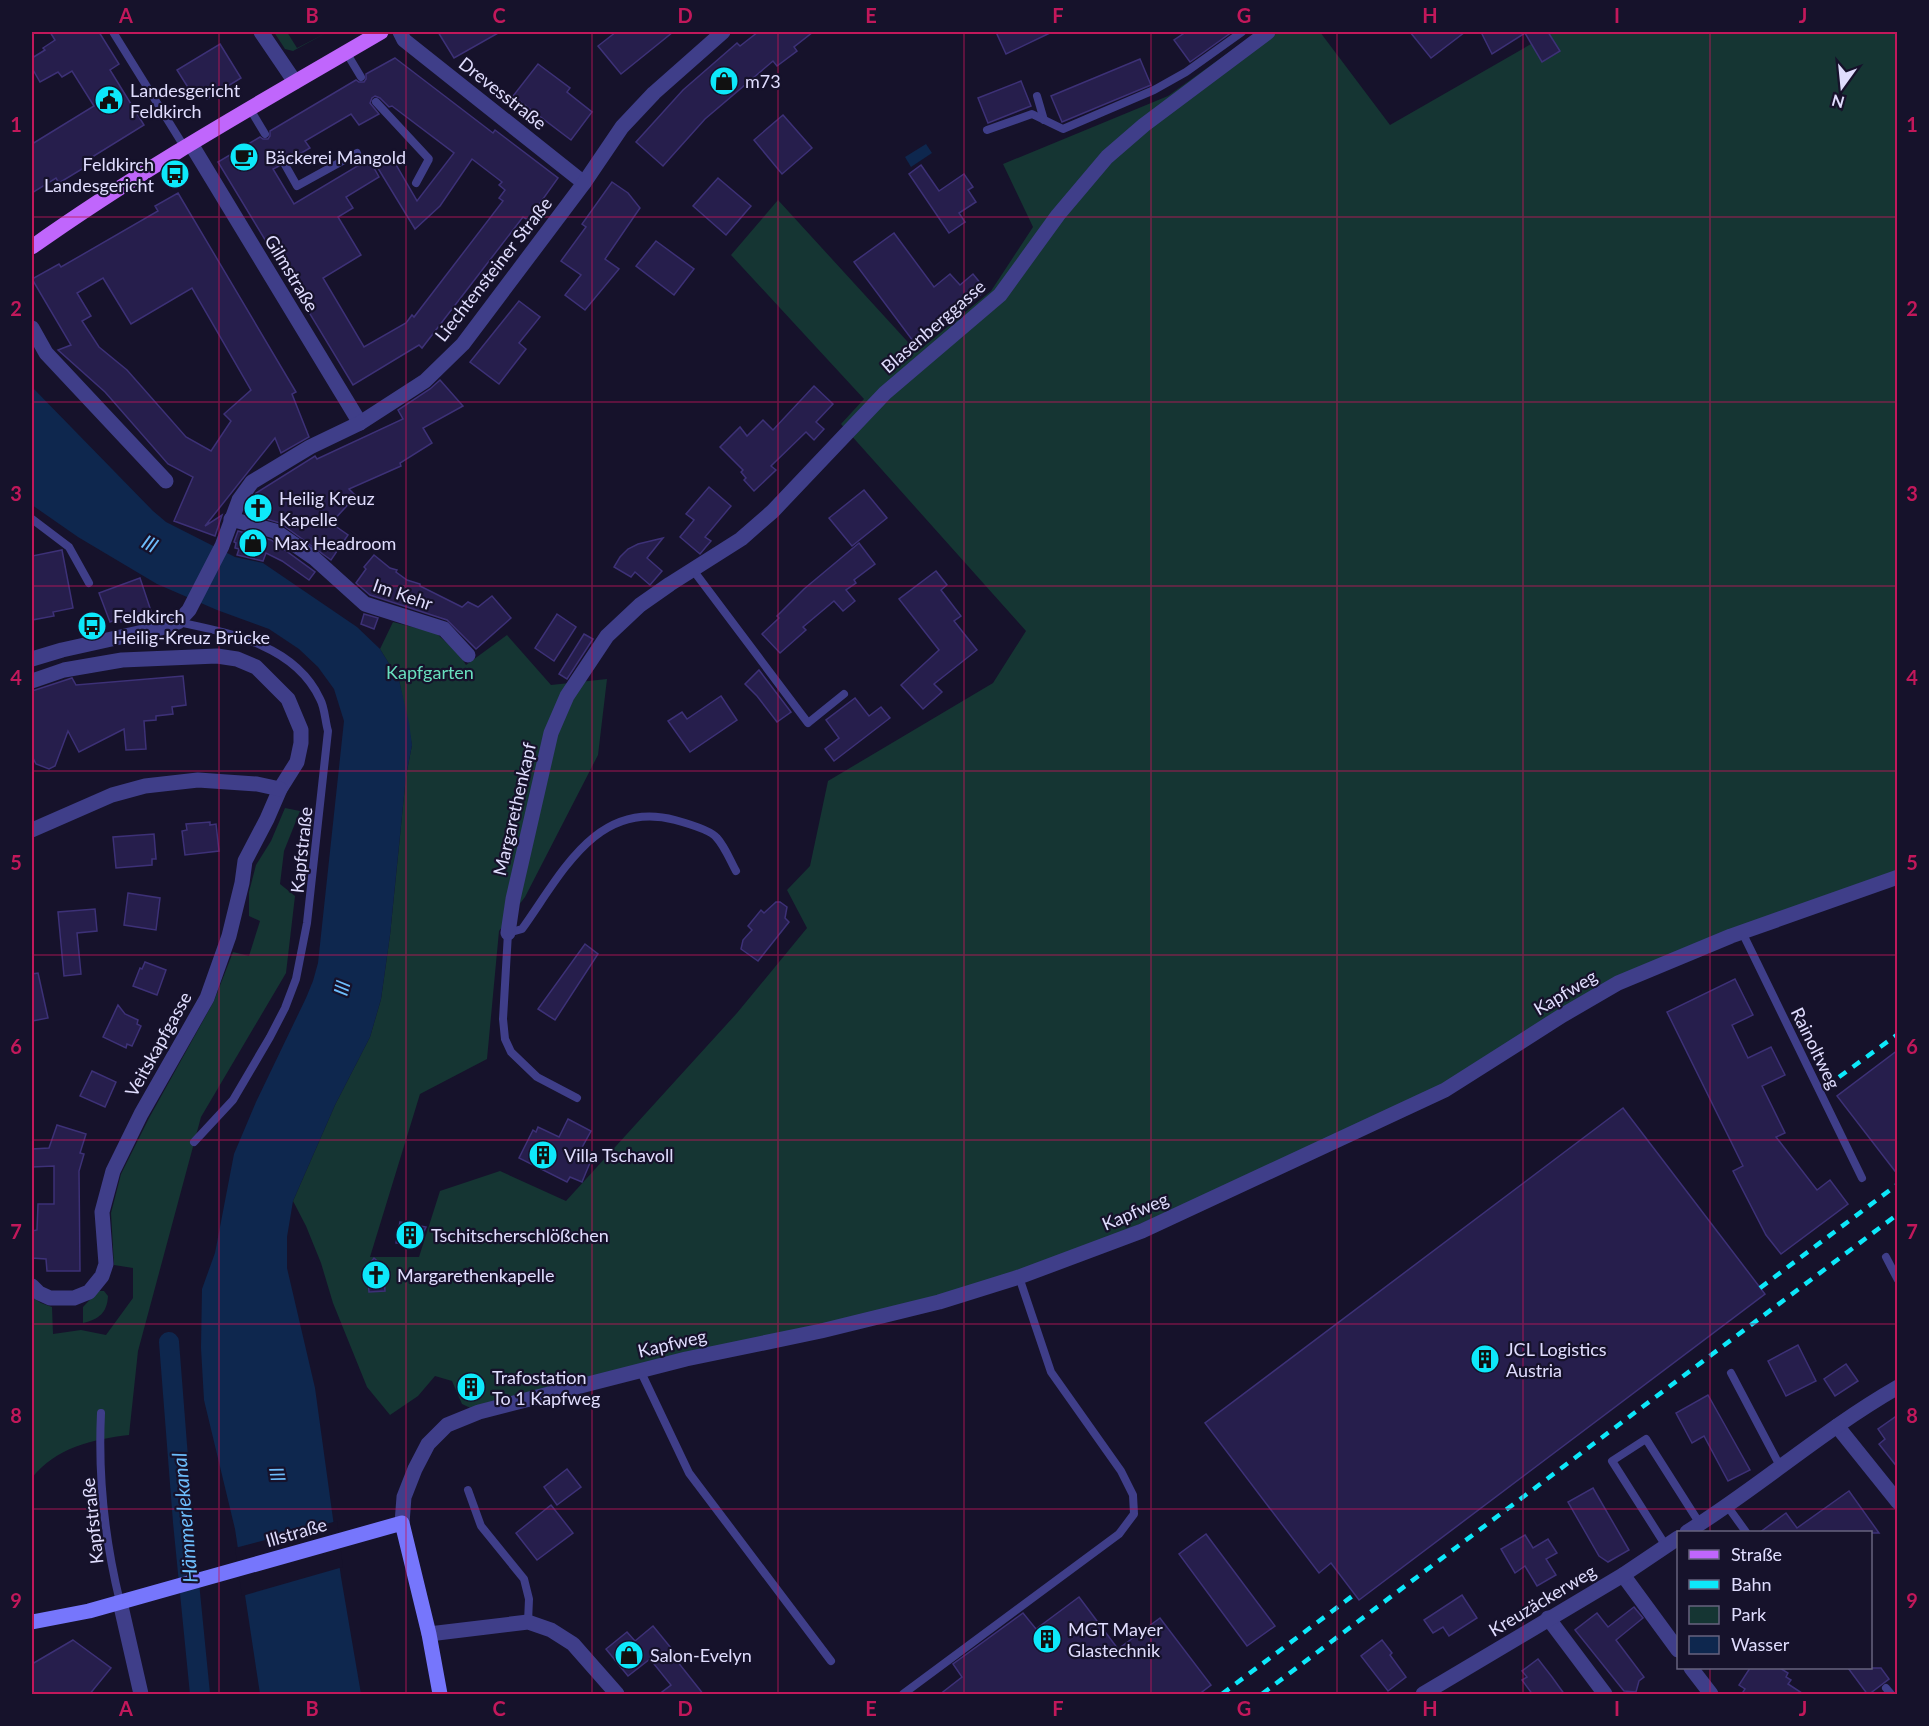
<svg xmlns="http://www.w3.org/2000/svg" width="1929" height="1726" font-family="Lato,sans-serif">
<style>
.green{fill:#153533}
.water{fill:#0e274e}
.pier{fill:#16122b}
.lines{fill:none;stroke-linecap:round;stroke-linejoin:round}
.canal{stroke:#0e274e;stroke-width:20}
.building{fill:#261e4c;stroke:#3d3177;stroke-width:1.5;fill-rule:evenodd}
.service{stroke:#3f3e89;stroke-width:8}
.minor{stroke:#3f3e89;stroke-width:15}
.tertiary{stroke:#3f3e89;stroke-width:15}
.secondary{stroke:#7676fc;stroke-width:15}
.primary{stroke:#c066fc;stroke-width:15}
.rail{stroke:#0de8fa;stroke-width:4.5;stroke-dasharray:9 8;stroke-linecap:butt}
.grid{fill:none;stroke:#c2185b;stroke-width:1.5;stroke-opacity:0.55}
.labels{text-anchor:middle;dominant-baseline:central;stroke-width:4.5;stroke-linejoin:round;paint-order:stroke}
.poi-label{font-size:18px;fill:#e0ddfe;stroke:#16122b;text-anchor:start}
.street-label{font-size:18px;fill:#e0ddfe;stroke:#16122b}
.park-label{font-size:18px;fill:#68dfbe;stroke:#16122b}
.water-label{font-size:20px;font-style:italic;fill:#6dbdfc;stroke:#16122b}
.neatline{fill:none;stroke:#c2185b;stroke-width:2}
.grid-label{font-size:20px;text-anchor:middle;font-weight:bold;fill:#c2185b}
</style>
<rect width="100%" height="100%" fill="#16122b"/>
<g class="green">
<path d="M274,32H287L297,48L328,32L293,51L285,49Z"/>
<path d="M1257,32H1320L1390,125L1552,32H1897V877L1618,983L1445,1090L1019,1277L479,1412L462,1404L452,1381L435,1376L418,1396L390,1415L367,1387L333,1303L321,1263L306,1226L293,1201L335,1105L370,1037L381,999L390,935L406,776L412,745L399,680L380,649L393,622L436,633L459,654L466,665L507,635L551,685L607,679L598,755L525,897L499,931L487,1059L420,1094L370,1257H419L440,1191L500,1171L566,1201L737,1013L807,928L787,890L810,866L828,781L993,683L1026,631L841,424L864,399L731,255L778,200L917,352L991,291L1033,227L1003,164L1168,96Z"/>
<path d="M285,808L300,811L284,851L280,884L295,896L286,973L201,1117L138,1351L129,1435C93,1439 55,1448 32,1478V1297L41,1303L52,1307L53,1334L81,1330L106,1335L133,1298V1268L114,1265L111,1213L121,1174L149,1118L214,1001L233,952L249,956L260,921L249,916V892L256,865L271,841Z"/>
<path d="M98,1291H104L108,1296C107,1313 99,1319 83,1323V1307Z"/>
</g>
<g class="water">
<path d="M926,144L932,153L911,167L905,157Z"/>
<path d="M32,387L153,511L166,522L235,557L263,563L357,627L380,649L399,680L409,723L412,745L406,776L390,935L381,999L370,1037L335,1105L293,1201L287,1237V1268L315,1388L341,1577L361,1694H260L235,1529L204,1400L201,1348L202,1289L215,1253L234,1154L256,1102L306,998L313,981L318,963L344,721L334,689L318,667L299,649L269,629L217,610L157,584L78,537L32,505Z"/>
</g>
<path class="pier" d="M337,1521L343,1567L242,1596L235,1548Z"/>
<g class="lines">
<path class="canal" d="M169,1342L183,1522L200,1694"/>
</g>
<g class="building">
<path d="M50,32H99L119,64L110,70L144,125L84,162L87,166L59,183L56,178L32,193V144L94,106L72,71L62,77L58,72L40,82L32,68V58L45,50L43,48L55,40Z"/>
<path d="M438,32H500L454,58Z"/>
<path d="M616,32H673L621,74L598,46Z"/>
<path d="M758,32H813L794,47L797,51L777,66L773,61L705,119L663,166L636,142L683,90L737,43L740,46Z"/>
<path d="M996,32H1052L1006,54Z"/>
<path d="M1186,32H1232L1190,62L1174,40Z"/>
<path d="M1410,32H1465L1431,58Z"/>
<path d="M1481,32H1548L1560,51L1542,62L1525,33L1492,54Z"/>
<path d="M220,44L241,78L207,99L203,92L194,97L177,70Z"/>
<path d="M395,58L493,133L495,130L558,178L528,220L523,217L422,348L419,345L353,385L218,162L260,137L263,139H268L270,136V131L356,80L359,82H364L366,79V74ZM375,96L380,98L389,107L392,106L454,153L417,201L391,156L376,165L415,229L440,206L472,159L502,182L499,185L505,190L499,198L503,201L414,317L412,315L406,323L364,347L323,278L361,255L338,217L353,208L346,197L379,177L369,159L294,204L273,169L279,166L278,162L281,158L285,157L289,160L310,148L305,141L351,114L359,125L379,114L370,103L372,98Z"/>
<path d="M1140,59L1151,85L1062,122L1051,96Z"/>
<path d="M538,64L570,88L567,92L592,112L571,140L513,96Z"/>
<path d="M1021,81L1031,106L988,123L978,98Z"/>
<path d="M783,115L812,148L782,174L754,140Z"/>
<path d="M921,165L939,191L964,174L973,187L968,190L976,202L959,213L965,222L949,233L909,174Z"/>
<path d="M718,178L751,206L726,235L693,206Z"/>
<path d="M612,182L628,193L640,208L605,259L619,269L585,310L565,295L581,275L561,261L586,227L582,224Z"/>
<path d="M178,193L296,392L292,394L309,437L281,453L275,438L205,526L222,515L215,536L174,521L193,477L168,464L105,392L58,350L71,345L32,279L59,264L61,267L158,211L155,206ZM103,278L131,324L192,288L251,390L224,414L231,421L211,451L186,437L127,370L99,347L82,321L91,316L77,293Z"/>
<path d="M894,233L934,287L950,274L960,285L973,274L986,290L940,330L936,324L913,341L854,262Z"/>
<path d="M656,241L694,269L674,295L636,266Z"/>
<path d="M519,301L540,317L519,343L526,349L499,384L470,362Z"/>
<path d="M440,380L463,406L423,428L432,443L400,463L401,466L349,489L356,496L331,523L348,535L331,560L280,523L245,513L256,493L315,456L317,459L403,419L398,410L430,389Z"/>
<path d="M814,386L833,404L816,422L824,429L814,440L806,432L771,466L776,470L754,491L744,480L746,478L741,472L743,470L720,447L740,427L747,436L763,420L773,430Z"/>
<path d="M709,487L731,506L705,537L711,541L700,554L680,537L694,520L686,514Z"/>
<path d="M864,490L887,518L852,546L829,518Z"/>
<path d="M238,531L271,540L315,572L309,580L282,561L266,553L263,561L237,555L239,549L235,548L236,543L234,542Z"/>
<path d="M663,538L647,558L662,571L650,585L635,572L631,577L614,567L620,557L628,549L638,544Z"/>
<path d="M859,543L875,564L854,580L856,583L846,590L855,601L843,611L834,601L803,627L806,630L780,653L762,634L779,618L777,616L804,589Z"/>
<path d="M62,550L73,608L53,612L54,616L32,620V556Z"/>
<path d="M374,555L390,568L397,570L396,572L407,580L420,584V586L462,607L468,602L478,607L492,596L511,618L476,649L447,620L370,595L356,583L366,569L364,567Z"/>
<path d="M936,571L947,585L941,590L961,616L954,621L977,650L934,684L942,692L923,709L901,685L939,650L899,599Z"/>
<path d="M140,578L151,611L121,622L120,618L110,622L99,593Z"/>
<path d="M364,614L378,618L374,629L361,624Z"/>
<path d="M557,614L576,627L554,661L535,648Z"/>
<path d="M584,634L593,639L567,679L559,674Z"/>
<path d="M759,670L791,712L777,722L757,696L745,684Z"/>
<path d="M183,676L186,705L172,707L173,714L156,716V720L144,721L146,749L126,750L124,729L79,752L68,731L55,766L49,769L36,764L32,756V691L72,678L76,685Z"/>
<path d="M721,696L737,720L690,752L668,721L682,712L687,719Z"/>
<path d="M855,698L869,716L881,707L890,718L834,761L825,749L839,738L826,720Z"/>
<path d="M210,822V825L216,824L219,851L185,855L182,831L187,830L186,824Z"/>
<path d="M154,834L156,859H152V865L116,868L113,837Z"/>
<path d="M128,893L160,898L156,930L124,925Z"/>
<path d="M776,902H780L787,907L785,918L789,922L758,961L741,949L743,940L752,930L748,926L761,910L764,913Z"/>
<path d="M95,909L97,931L77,933L81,974L64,976L58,912Z"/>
<path d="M585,944L598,954L555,1020L538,1009Z"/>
<path d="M145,962L166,970L157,995L133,986L140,968L142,969Z"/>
<path d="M38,973L48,1018L32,1021V974Z"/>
<path d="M1735,979L1753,1015L1732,1025L1748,1058L1771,1047L1785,1075L1762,1086L1785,1133L1776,1137L1817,1190L1830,1180L1848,1204L1781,1254L1766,1235L1733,1171L1743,1166L1667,1012Z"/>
<path d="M118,1005L125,1014L138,1020L137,1024L141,1026L132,1046L127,1044L126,1048L103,1037Z"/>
<path d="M1898,1050V1175L1837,1096Z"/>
<path d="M92,1071L116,1082L105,1107L80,1096Z"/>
<path d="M1623,1108L1765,1294L1359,1600L1331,1563L1319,1573L1205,1423Z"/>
<path d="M568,1119L591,1131L579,1153L592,1158L582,1182L570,1177L567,1182L519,1158L533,1130L536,1132L538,1127L559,1137Z"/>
<path d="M57,1125L86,1134L80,1153L84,1154L79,1171L80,1271H47L46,1259L32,1258V1231L37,1230L38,1204H54V1166L32,1167V1149L49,1148Z"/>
<path d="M400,1222L426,1227L417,1247L396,1243Z"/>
<path d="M374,1258L383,1266L385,1291L369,1292L367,1267Z"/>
<path d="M1798,1345L1816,1381L1786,1396L1768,1361Z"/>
<path d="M1846,1364L1858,1381L1835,1396L1824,1379Z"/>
<path d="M1708,1395L1750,1470L1728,1481L1704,1436L1692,1443L1676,1413Z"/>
<path d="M1898,1415V1468L1879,1444L1885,1439L1878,1429Z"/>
<path d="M567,1469L581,1487L557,1505L544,1487Z"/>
<path d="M1593,1488L1629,1550L1608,1562L1599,1556L1568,1502Z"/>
<path d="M1849,1491L1879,1533H1759L1786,1513L1797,1528Z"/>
<path d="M551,1505L573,1533L537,1560L516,1533Z"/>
<path d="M1206,1534L1275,1626L1247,1646L1179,1554Z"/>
<path d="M1525,1535L1533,1548L1548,1539L1557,1553L1546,1559L1556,1575L1537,1586L1525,1566L1515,1573L1501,1549Z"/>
<path d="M1462,1595L1477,1618L1449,1636L1443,1627L1433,1633L1424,1620Z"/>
<path d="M1079,1597L1118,1649L1160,1618L1211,1685L1198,1695H939L962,1677L953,1664L1023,1613L1036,1629Z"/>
<path d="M1634,1607L1643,1618L1616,1640L1644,1677L1639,1681L1636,1692L1624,1691L1575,1630L1597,1613L1608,1627Z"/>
<path d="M653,1626L676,1654L673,1656L704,1695H658L671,1685L650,1659L628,1676L606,1649L627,1632L635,1641Z"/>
<path d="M73,1640L111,1668L89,1695H32V1664Z"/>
<path d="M1382,1640L1392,1653L1390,1655L1406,1677L1388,1691L1361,1656Z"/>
<path d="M1538,1659L1552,1677L1565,1695H1533L1522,1680L1527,1677L1522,1671Z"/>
<path d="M1750,1668H1780L1788,1673L1786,1677L1791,1680L1788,1684L1805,1695H1741L1745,1689L1739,1685Z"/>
<path d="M1848,1668H1881L1889,1679L1868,1695Z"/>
</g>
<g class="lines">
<g class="service">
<path d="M113,32L185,148"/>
<path d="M346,52L361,77"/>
<path d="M1037,96L1044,120"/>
<path d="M376,102L429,159L416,183"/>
<path d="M250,109L265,134"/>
<path d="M987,130L1032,114L1063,129L1154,90L1186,72L1242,32"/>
<path d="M284,163L297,186L357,153"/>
<path d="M32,519L69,547L89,583"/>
<path d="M693,570L808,723L844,694"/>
<path d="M178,622C230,633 295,645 320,699C325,708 325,721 328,731L307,923L296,979L285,1008L270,1037L233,1100L194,1142"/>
<path d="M1742,932L1862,1178"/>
<path d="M577,1098L537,1077L511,1052L505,1039L503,1019L508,933L522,929C561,875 596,799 675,820C686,823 711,830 717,838C725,847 730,860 736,871"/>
<path d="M1886,1257L1898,1280"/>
<path d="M640,1370L689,1473L831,1661"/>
<path d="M1731,1373L1781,1468"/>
<path d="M101,1413C98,1476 105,1541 120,1602"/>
<path d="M468,1490L481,1526L524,1579L529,1599L528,1622"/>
<path d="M1728,1507L1746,1532"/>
<path d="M1666,1546L1612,1461L1646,1439L1700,1524"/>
<path d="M1886,1688L1891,1694"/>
<path d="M903,1694L1119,1534L1134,1514L1133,1495L1121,1471L1051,1372L1019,1277"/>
</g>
<g class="minor">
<path d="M261,32L295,82"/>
<path d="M400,32L404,40L584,183"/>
<path d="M191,144L360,423"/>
<path d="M32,328L46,353L166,481"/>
<path d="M231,519L275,531L314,558L365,604L444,629L468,655"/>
<path d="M32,659L62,650L161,628L178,622L189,610L222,546L239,500L252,482L310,447L360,423L425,381L463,344L584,183L622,127L654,93L723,32"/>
<path d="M32,681L64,670L122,660L217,656L237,659L256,667L288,699L301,730V743L297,762L280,789L267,819L245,861L242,883L229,936L207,998L141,1114L113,1171L102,1212L106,1264L102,1276L89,1292L74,1298H50L39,1293L32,1286"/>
<path d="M32,830L112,795L145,786L198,780L257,784L280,789"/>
<path d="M508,933L513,899L551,733L567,696L607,636L640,605L670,584L741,539L773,511L885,393L1000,295L1058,215L1107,157L1144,125L1268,32"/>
<path d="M1837,1426L1898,1502"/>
<path d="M1687,1532C1759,1487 1823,1430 1898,1387"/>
<path d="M1623,1575L1678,1650"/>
<path d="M1548,1618L1605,1694"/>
<path d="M429,1634L528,1622L551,1630L573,1644L617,1694"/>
<path d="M1691,1668L1711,1694"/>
<path d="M1423,1694L1623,1575L1678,1538"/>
</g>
<g class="tertiary">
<path d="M402,1523L404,1497L415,1469L428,1444L447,1425L479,1412L686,1359L821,1331L939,1302L1019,1277L1142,1231L1445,1090L1563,1015L1618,983L1731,936L1898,877"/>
<path d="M120,1602L141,1694"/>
</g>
<path class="secondary" d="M32,1622L89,1611L402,1523L429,1634L440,1694"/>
<path class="primary" d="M32,247C143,168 263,101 381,32"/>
<g class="rail">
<path d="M1839,1077L1898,1034"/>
<path d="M1760,1288L1898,1184"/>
<path d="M1222,1694L1355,1594"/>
<path d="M1262,1694L1898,1214"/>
</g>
</g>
<path class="grid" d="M219,32V1694M406,32V1694M592,32V1694M778,32V1694M964,32V1694M1151,32V1694M1337,32V1694M1523,32V1694M1710,32V1532M32,217H1898M32,402H1898M32,586H1898M32,771H1898M32,955H1898M32,1140H1898M32,1324H1898M32,1509H1898M1710,1668V1694"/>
<defs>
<g id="shop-disc" transform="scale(1.5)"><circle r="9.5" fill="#0de8fa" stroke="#16122b"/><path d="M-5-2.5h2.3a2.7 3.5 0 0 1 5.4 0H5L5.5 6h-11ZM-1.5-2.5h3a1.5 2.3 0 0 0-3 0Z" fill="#111"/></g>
<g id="civic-disc" transform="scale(1.5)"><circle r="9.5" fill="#0de8fa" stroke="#16122b"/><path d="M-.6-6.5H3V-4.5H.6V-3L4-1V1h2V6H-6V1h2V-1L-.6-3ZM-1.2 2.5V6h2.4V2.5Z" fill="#111"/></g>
<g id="cafe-disc" transform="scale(1.5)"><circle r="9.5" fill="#0de8fa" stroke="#16122b"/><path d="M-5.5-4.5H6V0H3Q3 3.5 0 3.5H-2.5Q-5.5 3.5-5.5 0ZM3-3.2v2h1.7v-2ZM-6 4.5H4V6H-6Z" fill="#111"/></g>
<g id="bus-disc" transform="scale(1.5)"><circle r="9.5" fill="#0de8fa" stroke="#16122b"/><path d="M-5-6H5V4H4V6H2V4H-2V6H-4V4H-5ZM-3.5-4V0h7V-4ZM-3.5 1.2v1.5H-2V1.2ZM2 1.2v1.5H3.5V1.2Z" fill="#111"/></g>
<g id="church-disc" transform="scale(1.5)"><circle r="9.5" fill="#0de8fa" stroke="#16122b"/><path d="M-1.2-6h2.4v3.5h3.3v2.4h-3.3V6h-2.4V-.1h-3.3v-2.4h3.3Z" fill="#111"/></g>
<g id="building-disc" transform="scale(1.5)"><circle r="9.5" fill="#0de8fa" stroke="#16122b"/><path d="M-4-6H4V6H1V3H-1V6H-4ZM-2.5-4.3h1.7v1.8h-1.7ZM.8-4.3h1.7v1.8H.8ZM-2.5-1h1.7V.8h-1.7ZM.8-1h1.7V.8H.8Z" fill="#111"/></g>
</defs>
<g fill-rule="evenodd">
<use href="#shop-disc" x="724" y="81"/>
<use href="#civic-disc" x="109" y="100"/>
<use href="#cafe-disc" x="244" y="157"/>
<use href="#bus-disc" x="175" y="174"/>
<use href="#church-disc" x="258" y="508"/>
<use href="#shop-disc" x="253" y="543"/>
<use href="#bus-disc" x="92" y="626"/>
<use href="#building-disc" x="543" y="1155"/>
<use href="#building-disc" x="410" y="1235"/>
<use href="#church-disc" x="376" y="1275"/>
<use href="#building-disc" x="1485" y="1359"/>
<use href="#building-disc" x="471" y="1387"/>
<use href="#building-disc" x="1047" y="1639"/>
<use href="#shop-disc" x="629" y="1655"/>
</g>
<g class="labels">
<g class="poi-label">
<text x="745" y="81">m73</text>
<text x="130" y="90">Landesgericht<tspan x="130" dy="21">Feldkirch</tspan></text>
<text x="265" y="157">Bäckerei Mangold</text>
<text x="154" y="164" text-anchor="end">Feldkirch<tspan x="154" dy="21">Landesgericht</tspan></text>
<text x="279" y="498">Heilig Kreuz<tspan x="279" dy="21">Kapelle</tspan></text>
<text x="274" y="543">Max Headroom</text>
<text x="113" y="616">Feldkirch<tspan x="113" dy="21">Heilig-Kreuz Brücke</tspan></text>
<text x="564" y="1155">Villa Tschavoll</text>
<text x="431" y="1235">Tschitscherschlößchen</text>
<text x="397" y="1275">Margarethenkapelle</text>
<text x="1506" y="1349">JCL Logistics<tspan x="1506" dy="21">Austria</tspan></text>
<text x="492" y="1377">Trafostation<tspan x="492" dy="21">To 1 Kapfweg</tspan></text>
<text x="1068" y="1629">MGT Mayer<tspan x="1068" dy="21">Glastechnik</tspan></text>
<text x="650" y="1655">Salon-Evelyn</text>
</g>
<g class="street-label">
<text transform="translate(503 93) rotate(38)">Drevesstraße</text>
<text transform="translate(493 269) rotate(-52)">Liechtensteiner Straße</text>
<text transform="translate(292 273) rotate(59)">Gilmstraße</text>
<text transform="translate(933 326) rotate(-41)">Blasenberggasse</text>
<text transform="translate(403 594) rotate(19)">Im Kehr</text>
<text transform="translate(514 809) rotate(-77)">Margarethenkapf</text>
<text transform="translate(301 850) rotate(-84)">Kapfstraße</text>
<text transform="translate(1565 992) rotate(-31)">Kapfweg</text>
<text transform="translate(158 1044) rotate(-61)">Veitskapfgasse</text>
<text transform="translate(1816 1048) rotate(64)">Rainoltweg</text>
<text transform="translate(1135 1211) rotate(-23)">Kapfweg</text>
<text transform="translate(672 1343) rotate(-13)">Kapfweg</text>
<text transform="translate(92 1521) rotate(-96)">Kapfstraße</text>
<text transform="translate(296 1532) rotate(-16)">Illstraße</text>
<text transform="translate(1542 1600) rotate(-31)">Kreuzäckerweg</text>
</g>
<g class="park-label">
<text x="430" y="672">Kapfgarten</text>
</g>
<g class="water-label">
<text transform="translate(150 543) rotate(29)">Ill</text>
<text transform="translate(341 988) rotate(-75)">Ill</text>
<text transform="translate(278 1474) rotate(82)">Ill</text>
<text transform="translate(184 1518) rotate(-95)">Hämmerlekanal</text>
</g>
</g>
<rect width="1929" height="1726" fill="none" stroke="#16122b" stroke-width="66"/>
<rect x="1677" y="1531" width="195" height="138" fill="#16122b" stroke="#67637f" stroke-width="1.5"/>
<rect x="1689" y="1550" width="30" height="9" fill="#c066fc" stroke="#67637f" stroke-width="1.5"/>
<text x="1731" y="1561" font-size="18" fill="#e0ddfe">Straße</text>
<rect x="1689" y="1580" width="30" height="9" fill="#0de8fa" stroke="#67637f" stroke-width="1.5"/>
<text x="1731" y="1591" font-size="18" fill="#e0ddfe">Bahn</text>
<rect x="1689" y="1606" width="30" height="18" fill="#153533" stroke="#67637f" stroke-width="1.5"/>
<text x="1731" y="1621" font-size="18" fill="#e0ddfe">Park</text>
<rect x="1689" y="1636" width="30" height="18" fill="#0e274e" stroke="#67637f" stroke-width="1.5"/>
<text x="1731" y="1651" font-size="18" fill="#e0ddfe">Wasser</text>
<g transform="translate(1842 87) rotate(195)" stroke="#16122b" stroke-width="4.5" paint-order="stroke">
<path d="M0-4.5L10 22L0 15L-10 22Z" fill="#e0ddfe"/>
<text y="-9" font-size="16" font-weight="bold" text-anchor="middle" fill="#e0ddfe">N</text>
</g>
<rect x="33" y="33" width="1863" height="1660" class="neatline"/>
<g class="grid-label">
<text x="126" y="23">A</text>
<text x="312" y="23">B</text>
<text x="499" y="23">C</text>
<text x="685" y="23">D</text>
<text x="871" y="23">E</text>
<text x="1058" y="23">F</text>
<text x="1244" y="23">G</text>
<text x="1430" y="23">H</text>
<text x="1617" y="23">I</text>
<text x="1803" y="23">J</text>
<text x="16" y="132">1</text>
<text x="1912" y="132">1</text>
<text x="16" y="316">2</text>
<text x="1912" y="316">2</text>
<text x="16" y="501">3</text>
<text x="1912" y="501">3</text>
<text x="16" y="685">4</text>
<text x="1912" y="685">4</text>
<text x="16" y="870">5</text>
<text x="1912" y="870">5</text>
<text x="16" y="1054">6</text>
<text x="1912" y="1054">6</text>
<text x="16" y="1239">7</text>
<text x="1912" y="1239">7</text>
<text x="16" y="1423">8</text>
<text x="1912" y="1423">8</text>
<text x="16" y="1608">9</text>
<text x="1912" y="1608">9</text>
<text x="126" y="1716">A</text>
<text x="312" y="1716">B</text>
<text x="499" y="1716">C</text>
<text x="685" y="1716">D</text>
<text x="871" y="1716">E</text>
<text x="1058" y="1716">F</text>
<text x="1244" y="1716">G</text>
<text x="1430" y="1716">H</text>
<text x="1617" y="1716">I</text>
<text x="1803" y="1716">J</text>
</g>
</svg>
